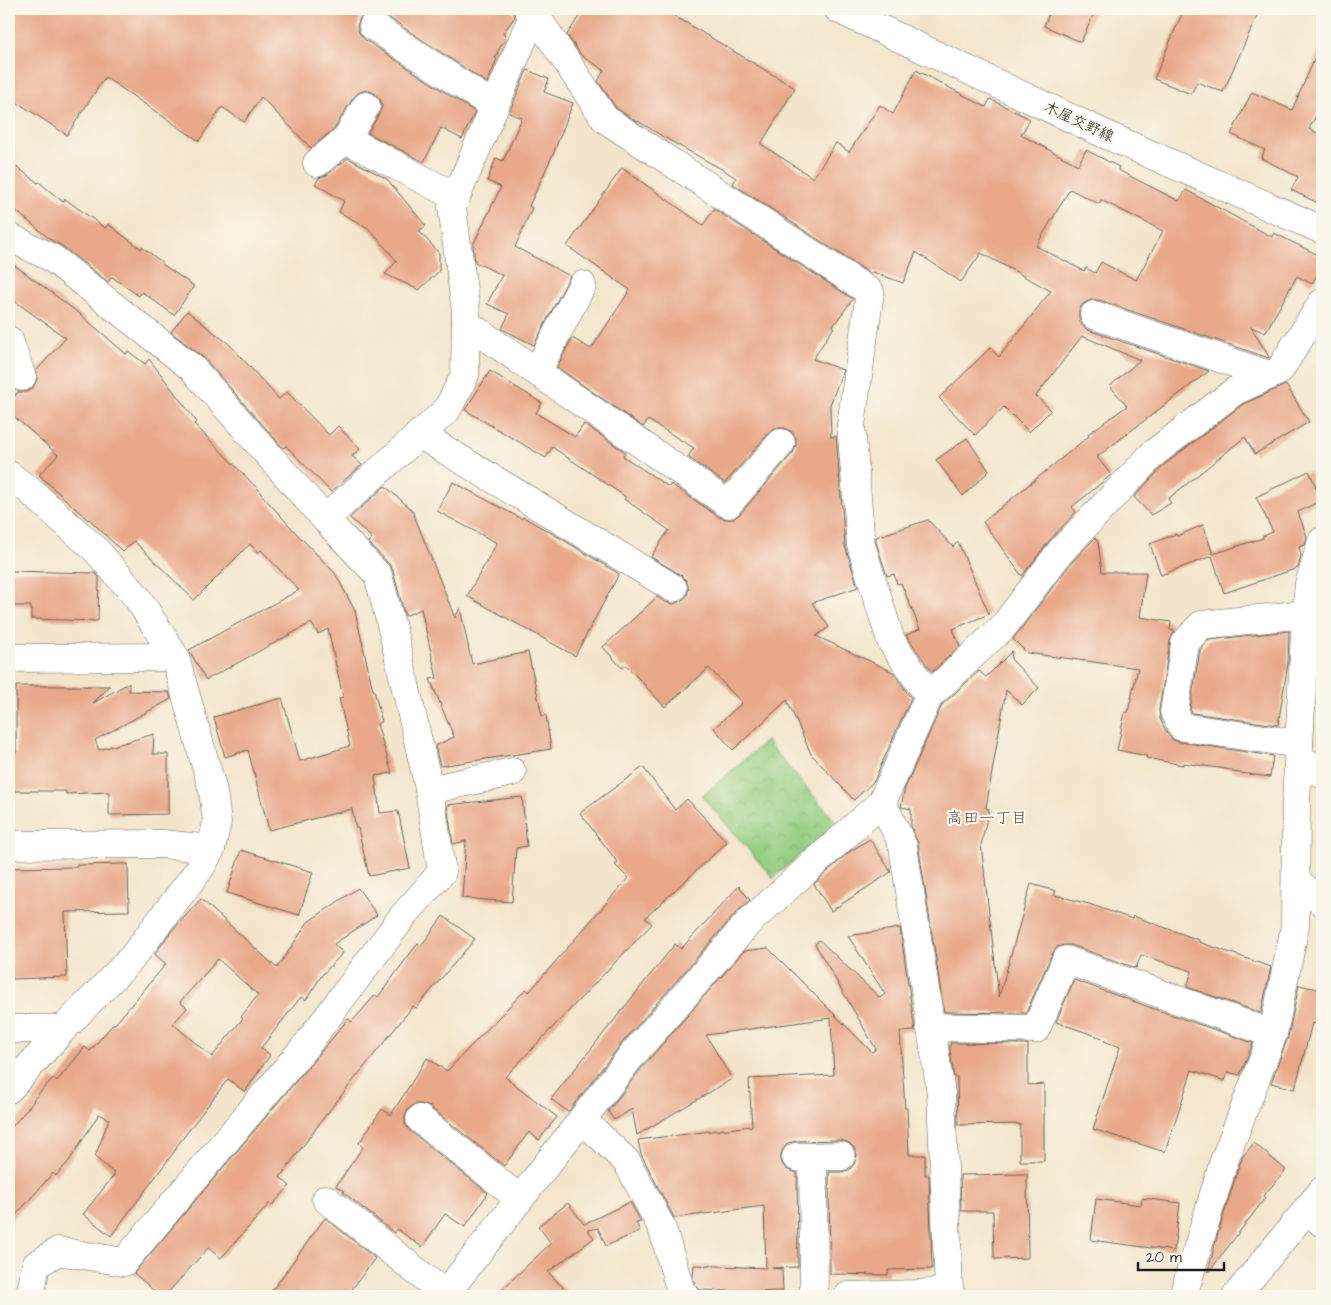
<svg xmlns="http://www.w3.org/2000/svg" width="1331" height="1305" font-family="'Architects Daughter','Klee One',sans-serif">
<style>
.park{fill:url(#park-crowns);stroke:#58744e}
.building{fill:#e8a889;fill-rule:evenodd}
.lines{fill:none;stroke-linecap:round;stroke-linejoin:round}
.minor-casing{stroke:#676259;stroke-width:29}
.major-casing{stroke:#676259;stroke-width:29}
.minor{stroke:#fff;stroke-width:28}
.major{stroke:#fff;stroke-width:28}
.labels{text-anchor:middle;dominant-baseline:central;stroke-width:4.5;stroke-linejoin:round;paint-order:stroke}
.street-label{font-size:15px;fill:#1c1c1c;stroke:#fbf7ec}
.neighbourhood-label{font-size:16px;fill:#634d42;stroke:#fbf7ec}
</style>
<defs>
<pattern id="park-crowns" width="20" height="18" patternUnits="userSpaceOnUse" patternTransform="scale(1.25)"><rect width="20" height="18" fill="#94cd81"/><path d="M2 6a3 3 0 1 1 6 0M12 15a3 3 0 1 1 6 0" fill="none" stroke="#7faf6f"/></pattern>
</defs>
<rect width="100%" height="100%" fill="#fbf7ec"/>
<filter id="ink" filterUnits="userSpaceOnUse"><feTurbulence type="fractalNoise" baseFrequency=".02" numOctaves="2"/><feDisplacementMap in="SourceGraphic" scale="10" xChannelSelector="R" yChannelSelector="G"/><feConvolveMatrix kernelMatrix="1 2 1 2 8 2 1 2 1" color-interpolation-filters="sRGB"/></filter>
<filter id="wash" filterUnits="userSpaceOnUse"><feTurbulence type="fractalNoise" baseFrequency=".0096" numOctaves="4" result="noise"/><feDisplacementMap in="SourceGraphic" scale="20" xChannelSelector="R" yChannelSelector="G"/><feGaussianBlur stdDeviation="1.12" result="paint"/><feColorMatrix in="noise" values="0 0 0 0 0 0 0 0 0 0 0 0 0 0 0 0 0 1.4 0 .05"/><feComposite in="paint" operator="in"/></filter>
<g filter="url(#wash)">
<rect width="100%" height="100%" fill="#f3e5cb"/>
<path class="park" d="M766,741L837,823L773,878L702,796Z"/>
<g id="blocks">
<g class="building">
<path d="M9,9H512L515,17L503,33L506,38L497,52L498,53L495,58L497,59L487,83L382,13L374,10L366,12L360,18L357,26L359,33L364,39L475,112L462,139L441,128L424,162L368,133L379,114L382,106L380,99L374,93L367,90L359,92L353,98L334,129L311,148L261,97L244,122L222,107L199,141L105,77L67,135L9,97Z"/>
<path d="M584,9H663L795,88L761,144L813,178L836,143L849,152L880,105L893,114L916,70L986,107L990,99L1030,119L1021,135L1078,165L1086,150L1119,167L1118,170L1179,201L1186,190L1272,237L1274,233L1322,257V266L1312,284L1297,276L1265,333L1251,327L1269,357V358L1099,300H1091L1083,304L1079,310V318L1082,325L1088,330L1209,371L1097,457L1111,475L1072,507L1076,512L1049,541L1022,576L983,522L1089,436L1088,434L1127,406L1110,386L1140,360L1082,336L1036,396L1051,410L1029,432L1004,407L975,435L939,398L990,348L999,357L1051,291L981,253L961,282L916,252L903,283L873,272L871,274L733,184L736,178L727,172L665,138L638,121V122L616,108L598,81L604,70L582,56L567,35ZM1070,189L1099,204L1101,200L1163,231L1136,280L1101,262L1095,273L1086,268L1084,271L1036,246Z"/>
<path d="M1051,9H1096L1081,42L1044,26Z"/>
<path d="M1184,9H1260L1223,92L1197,82L1191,94L1154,79Z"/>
<path d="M1322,42V104L1309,129L1319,134L1322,127V205L1291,190L1298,177L1261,158L1265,150L1231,134L1252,92L1292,110Z"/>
<path d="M527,70L549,79L544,92L573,103L554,152L529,206L532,208L515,247L570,276L534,345L502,329L509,314L487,304L502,275L475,262L473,245L501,187L487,181L496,158L503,161L522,118L509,113Z"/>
<path d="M348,158L387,179L426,226L419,231L439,253V271L419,290L385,274L397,261L368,228L339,212L344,201L315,184L319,178L327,175Z"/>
<path d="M9,161L38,183L39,182L63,202L65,199L105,228L108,224L141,249L142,247L163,263L162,264L194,286L174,315L142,292L139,296L112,277L108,282L62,246L51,240L9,205Z"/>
<path d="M622,168L703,225L714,209L853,299L833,326L834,327L813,359L843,370L830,405L831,437L836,436L845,546L858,587L812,603L829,627L816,636L893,672L911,698L874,781L854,800L811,754L787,700L733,750L714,728L742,703L709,668L665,707L626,665L622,668L603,647L657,597L665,602L673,604L681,601L687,596L689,588L686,580L681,575L651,557L669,530L624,499L626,497L552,447L546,458L465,410L490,371L542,403L536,413L575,437L584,424L625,452L623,456L669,487L671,484L719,517L726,519H733L740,514L793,453L796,445V438L792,432L784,428H775L769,433L725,483L688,457L694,448L648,420L643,427L557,367L572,338L591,349L630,290L567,246Z"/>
<path d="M9,261L80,314L126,354L128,351L145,364L149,359L197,422L194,424L261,492L260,493L297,534L335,573L355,611L373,690H374L382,722L377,724L392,773L375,776L380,813L398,811L410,868L369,876L358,828H356L352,809L269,830L248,750L225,757L214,717L282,698L300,761L350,746L339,698L343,697L328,629L318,634L311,623L206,680L189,650L299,590L261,550L258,553L250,544L194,600L134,541L123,552L89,519L88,520L39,475L58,455L9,412V402L18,392H27L33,388L37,379L36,371L66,338L9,297Z"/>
<path d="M187,311L230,345L279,399L287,392L329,435L338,426L360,449L352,456L362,465L331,492L286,446L283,448L204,358L171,332Z"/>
<path d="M1286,385L1309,422L1255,454L1245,437L1168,499L1171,503L1151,515L1134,497L1164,465L1243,404Z"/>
<path d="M967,438L989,471L963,496L936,460Z"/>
<path d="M1309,471L1322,500L1298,512L1307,537L1305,545L1299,547L1301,555L1298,568L1224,593L1212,556L1161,575L1150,544L1176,534L1177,536L1203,525L1213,554L1263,538V536L1273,532L1256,497Z"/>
<path d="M453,482L522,519L523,517L562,539L619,574L575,656L467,596L497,543L437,511Z"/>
<path d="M385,486L412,510L455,618L460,608L472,664L528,652L542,716L546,715L551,749L440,766L435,746L454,737L430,679L437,678L421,609L405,616L393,571L390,565L368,542L372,538L350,518Z"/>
<path d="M928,520L953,547L958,542L989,614L953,629L960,646L932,672L906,635L920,629L901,583L897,584L894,574L887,576L876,542V537Z"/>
<path d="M1095,538L1098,542L1102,572H1146L1140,617L1171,622L1170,630L1175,631L1170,641L1159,710L1160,719L1168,735L1173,740L1180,742L1273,756L1270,777L1233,772V770L1183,763V765L1146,758L1147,756L1117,750L1125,712H1128L1138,668L1027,653L1013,639L1072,562Z"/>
<path d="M9,571L95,573L99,577L98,621L31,619V606H9Z"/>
<path d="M1289,631L1288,663L1278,725L1192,713L1190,709L1200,650L1209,640Z"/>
<path d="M1321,632H1322V667H1319Z"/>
<path d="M1012,651L1011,659L1039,688L1022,705L1006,690L986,808L989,809L981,845L999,997L1031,884L1056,891L1054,895L1089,904L1132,919L1133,916L1199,940V942L1271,967L1261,1013L1187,987L1192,971L1141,955L1136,968L1071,945H1064L1057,947L1052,954L1026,1013L944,1012L918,843L911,827V809L901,807L905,788L942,705L979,671L986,677Z"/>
<path d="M129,683V691L169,692L171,699L95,740L99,750L154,734L153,754H168V814L109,815V792L66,794V791H9V753H16V686H110L93,703Z"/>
<path d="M643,767L675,810L687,799L727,842L645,918L652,924L505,1077L557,1117L539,1140L529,1132L504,1166L430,1107L422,1104H415L408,1109L405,1117V1124L410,1131L488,1193L465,1227L445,1214L422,1247L397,1229L394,1233L343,1192L344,1191L336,1186L363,1147L359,1143L382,1109L391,1115L427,1058L447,1071L526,989L529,992L628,878L615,865L618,863L580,813Z"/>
<path d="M522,797L527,846L516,848L512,902L462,898L466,841L453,844L447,805Z"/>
<path d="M870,839L891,872L831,911L814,884L849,852Z"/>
<path d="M241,850L313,872L299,915L227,893Z"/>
<path d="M128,864L129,911L65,912L67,977L12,979L9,868L77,867V865Z"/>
<path d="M739,886L750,900L737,912L621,1044L568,1112L551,1099L675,944L681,949Z"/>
<path d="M358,888L377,915L334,944L343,953L322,975L306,1000L301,997L261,1048L270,1055L245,1092L228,1079L176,1147L177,1148L111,1236L83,1214L115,1174L95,1157L109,1119L99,1114L69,1161L56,1176L53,1173L9,1223V1130L34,1101L33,1100L53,1078L57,1081L85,1047L90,1051L114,1023L115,1024L166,964L155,954L169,934L201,899L277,968L308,922ZM218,959L258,995L241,1017L243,1018L212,1057L173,1024L187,1008L180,1002Z"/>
<path d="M443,916L475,939L416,1008L413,1006L325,1116L280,1177L290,1186L272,1205L270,1203L221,1258L208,1248L165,1296H160L134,1273L325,1047L348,1019L352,1022L375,995L378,997L418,943L421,946Z"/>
<path d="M900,928L915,1031L900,1032L905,1108H907L909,1155H925V1175H929L932,1269L888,1270V1275L830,1274L829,1172H841L849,1170L854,1164L857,1155L854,1148L849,1143L841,1140L796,1141L788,1143L783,1149L780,1158L783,1165L788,1170L797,1173L798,1267L772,1268L782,1269L783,1291L749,1292L700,1290L695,1284L693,1277L694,1265L766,1268L764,1206L674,1218L641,1154L638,1140L752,1126L749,1079L834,1075L831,1018L706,1035L732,1079L637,1135L632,1109L614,1120L608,1111L645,1064L744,951L768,948L872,1052L876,1049L815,944L819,940L880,998L885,994L848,936Z"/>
<path d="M1074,980L1149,1007L1253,1043L1240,1075L1228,1072L1225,1081L1192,1070L1165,1152L1093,1129L1120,1047L1104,1041L1105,1039L1056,1022Z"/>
<path d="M1299,985L1322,990V1026L1312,1023L1295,1089L1271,1083L1288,1037Z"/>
<path d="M950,1043L1028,1044V1085L1044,1084V1161H1020V1124L958,1125L957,1077H954L950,1051Z"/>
<path d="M1254,1143L1286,1170L1263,1196L1265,1198L1209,1272L1208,1271L1218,1233L1239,1166L1243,1156Z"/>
<path d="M1027,1174L1028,1258L994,1259L993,1211H961L960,1175Z"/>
<path d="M1142,1198L1180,1203L1174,1251L1091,1240L1096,1199L1141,1205Z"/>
<path d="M630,1202L641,1222L636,1223L640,1231L606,1246L598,1228L588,1230L594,1238L548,1272L571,1296H495L551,1243L538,1226L568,1203L584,1224Z"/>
<path d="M325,1218L375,1258L347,1296H268Z"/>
</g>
</g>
</g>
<g filter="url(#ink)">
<use href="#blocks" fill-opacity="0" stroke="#676259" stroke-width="1"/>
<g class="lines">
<g class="minor-casing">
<g id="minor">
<path d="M528,9L534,13L605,119L870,292L851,425L861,545L891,641L929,696"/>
<path d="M373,26L494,106"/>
<path d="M346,139L456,197"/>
<path d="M317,163L346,139L366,106"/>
<path d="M9,237L52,258L192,368L325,519L378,575L392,628L428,784L442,872L404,915L308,1043L124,1262L58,1251L36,1265L30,1296"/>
<path d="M1094,315L1269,375"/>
<path d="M466,323L728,504L781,443"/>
<path d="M9,340L22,377"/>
<path d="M537,372L582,285"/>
<path d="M419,434L673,588"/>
<path d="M9,475L29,490L95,549L137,597L175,657L213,791L217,822L211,849L201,867L131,959L63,1029L9,1089"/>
<path d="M325,519L447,410L465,375L466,312L452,207L534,13"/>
<path d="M9,658L175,657"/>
<path d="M1299,744L1182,727L1174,712L1185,643L1201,625L1306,614"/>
<path d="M1298,756L1322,774"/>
<path d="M429,790L512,772"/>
<path d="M882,802L903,846L941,1093L949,1291L952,1296"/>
<path d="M9,845L163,844L211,849"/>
<path d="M1296,881L1322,902"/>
<path d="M930,1027L1036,1029L1066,960L1273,1034"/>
<path d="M9,1029H63"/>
<path d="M420,1119L520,1199"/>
<path d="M582,1119L627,1162L662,1228L682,1295L686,1296"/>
<path d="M796,1157L841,1156"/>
<path d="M813,1157L814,1296"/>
<path d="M326,1199L445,1294"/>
<path d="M1307,1210L1322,1223"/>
<path d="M444,1296L633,1054L749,922L882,802L929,696L1003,627L1060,552L1154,453L1235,391L1279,371L1322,303"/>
<path d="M848,1296L917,1294L949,1291"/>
<path d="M1183,1296L1224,1161L1273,1034L1295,926L1296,802L1306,614L1309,584L1322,541"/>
</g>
</g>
<g class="major-casing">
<g id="major">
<path d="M838,9L1111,137L1322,230"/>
<path d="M1236,1296L1322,1191"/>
</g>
</g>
<use href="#minor" class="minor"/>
<use href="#major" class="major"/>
</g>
</g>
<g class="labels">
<g class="street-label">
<text transform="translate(1079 122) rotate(25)">木屋交野線</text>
</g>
<g class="neighbourhood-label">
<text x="987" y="818">高田一丁目</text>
</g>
</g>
<rect width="1331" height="1305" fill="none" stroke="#fbf7ec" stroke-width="30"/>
<path d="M1138 1262v8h86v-8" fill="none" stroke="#1c1c1c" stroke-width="2.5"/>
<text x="1146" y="1262" font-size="15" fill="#1c1c1c" stroke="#fbf7ec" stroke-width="4" paint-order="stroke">20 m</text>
</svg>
